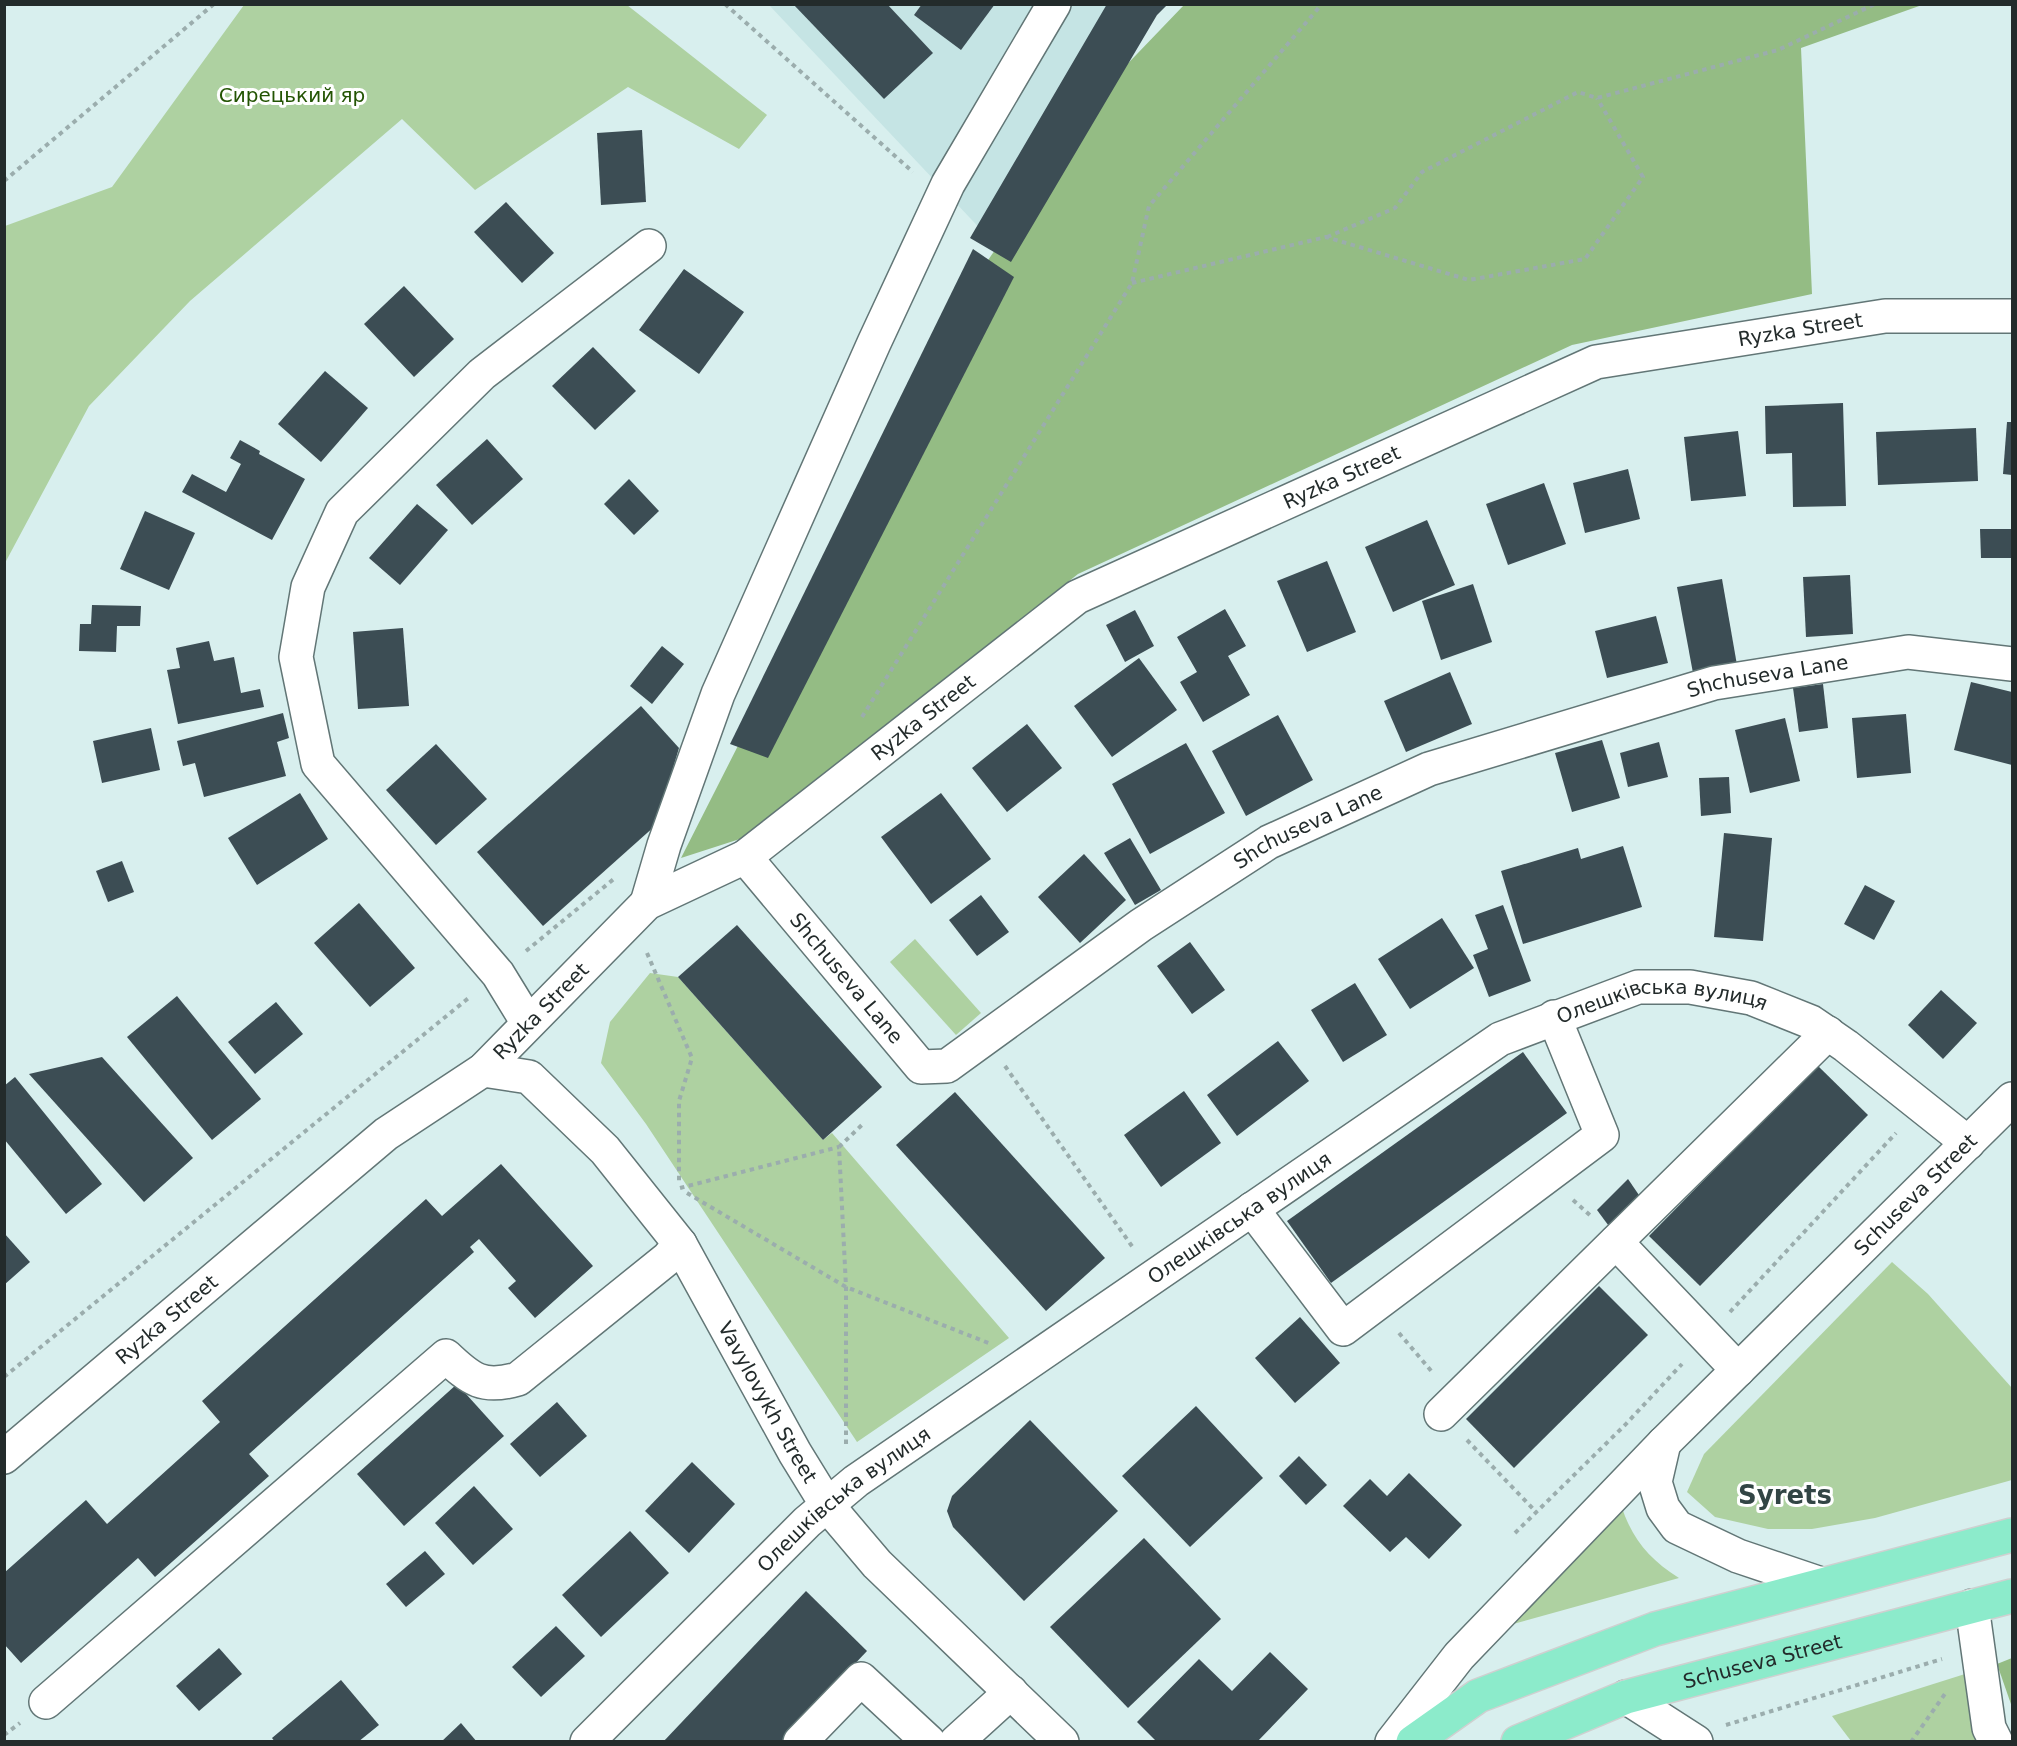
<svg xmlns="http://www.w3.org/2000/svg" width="2017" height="1746" font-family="'DejaVu Sans',sans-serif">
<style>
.built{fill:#c5e4e4}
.green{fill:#aed1a1}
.forest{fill:#94bc84}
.building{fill:#3c4d54}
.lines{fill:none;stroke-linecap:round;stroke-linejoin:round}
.minor-casing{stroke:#627676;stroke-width:36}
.major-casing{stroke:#cfd0d0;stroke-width:36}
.path{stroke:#9badad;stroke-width:4;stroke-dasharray:4.5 4.5;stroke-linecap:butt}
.minor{stroke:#fff;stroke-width:33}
.major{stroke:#8cebcb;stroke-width:33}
.labels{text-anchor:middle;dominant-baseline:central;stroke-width:6;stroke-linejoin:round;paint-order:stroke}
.park-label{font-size:20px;fill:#235403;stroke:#fff}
.street-label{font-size:20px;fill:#232b2b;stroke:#fff}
.district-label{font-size:26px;font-weight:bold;fill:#324545;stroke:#fff}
</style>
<rect width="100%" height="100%" fill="#d8efee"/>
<path class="built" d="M769,5H1152L987,236Z"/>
<g class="green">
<path d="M244,5H627L767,115L739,149L628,87L475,190L402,119L190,301L89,406L5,563V226L112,187Z"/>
<path d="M915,939L981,1013L956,1035L890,962Z"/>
<path d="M650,973L678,977L823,1140L832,1133L1009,1338L857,1442L646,1124L601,1063L610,1022Z"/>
<path d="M1892,1262L1928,1294L2012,1388V1480L1875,1518L1812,1529H1768L1715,1517L1687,1492L1704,1454Z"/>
<path d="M1621,1505C1632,1539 1649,1559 1679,1578L1506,1626Z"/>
<path d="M1965,1674L1988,1741H1851L1832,1716Z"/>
</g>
<g class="forest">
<path d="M1184,5H1922L1801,48L1812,294L1572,345L1078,574L746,837L681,858L975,279L1113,79Z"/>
<path d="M2012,1658V1707L1997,1664Z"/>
</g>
<g class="building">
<path d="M793,4H887L933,53L884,99Z"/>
<path d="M922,4H995L961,50L914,15Z"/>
<path d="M1107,4H1168L1157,15L1011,262L970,238Z"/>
<path d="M642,130L646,202L601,205L597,133Z"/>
<path d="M506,202L554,253L522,283L474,232Z"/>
<path d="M973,249L1014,277L768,758L730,744Z"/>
<path d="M684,269L744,312L699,374L639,330Z"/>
<path d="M404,286L454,339L414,377L364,324Z"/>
<path d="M593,347L636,391L595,430L552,386Z"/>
<path d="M325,371L368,408L321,462L278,424Z"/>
<path d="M1843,403L1846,506L1793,507L1792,453L1766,454L1765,406Z"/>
<path d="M2007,422H2012V475L2003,474Z"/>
<path d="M1976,428L1978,481L1878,485L1876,432Z"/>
<path d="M1738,431L1746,496L1691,501L1684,437Z"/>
<path d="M487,439L523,479L472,525L436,485Z"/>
<path d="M240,440L260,451L259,454L305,479L272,540L182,492L192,474L226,492L241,464L230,458Z"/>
<path d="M1628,469L1640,519L1585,533L1573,483Z"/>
<path d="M629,479L659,511L634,535L604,504Z"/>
<path d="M1544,483L1566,544L1508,565L1486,504Z"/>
<path d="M417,504L448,530L400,585L369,558Z"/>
<path d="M145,511L195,533L169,590L120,569Z"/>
<path d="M1427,520L1455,585L1393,612L1365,547Z"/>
<path d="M1980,529H2012V558H1981Z"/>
<path d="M1327,561L1356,632L1307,652L1277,581Z"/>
<path d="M1850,575L1853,634L1806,637L1803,577Z"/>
<path d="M1722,579L1737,665L1693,673L1677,587Z"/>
<path d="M1473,584L1492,642L1441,660L1422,601Z"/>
<path d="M92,605L141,606L140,626H117L116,652L79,651L80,624H91Z"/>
<path d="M1225,609L1246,646L1228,656L1250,695L1203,722L1180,682L1197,672L1177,637Z"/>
<path d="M1135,610L1154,646L1125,662L1106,625Z"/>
<path d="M1656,616L1668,663L1607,678L1595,631Z"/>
<path d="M403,628L409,706L358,709L353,632Z"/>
<path d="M209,641L214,661L234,657L241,693L260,689L264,707L178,724L167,670L180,668L176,648Z"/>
<path d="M662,646L684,664L652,704L630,686Z"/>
<path d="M1139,658L1177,710L1112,757L1074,706Z"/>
<path d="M1450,672L1472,724L1406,752L1384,701Z"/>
<path d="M1971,682L2012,692V765L1954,750Z"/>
<path d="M1823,684L1828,728L1799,732L1793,688Z"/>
<path d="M641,706L679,748L656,825L543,926L477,852Z"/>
<path d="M283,713L289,738L277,742L286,776L204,797L195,763L183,766L177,741Z"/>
<path d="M1906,714L1911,773L1857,778L1852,718Z"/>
<path d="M1278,715L1313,780L1246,816L1212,751Z"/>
<path d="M1785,718L1800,781L1750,793L1735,730Z"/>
<path d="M1027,724L1062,768L1007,812L972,768Z"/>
<path d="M151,728L160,770L102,783L93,741Z"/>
<path d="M1602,740L1620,798L1572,812L1555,753Z"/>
<path d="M1659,742L1668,777L1628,787L1620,753Z"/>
<path d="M1186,743L1225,813L1150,854L1112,784Z"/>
<path d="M436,744L487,799L436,845L386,790Z"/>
<path d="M1729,777L1731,813L1701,816L1699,778Z"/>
<path d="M300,793L328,839L257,885L228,838Z"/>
<path d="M941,793L991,859L931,904L881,837Z"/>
<path d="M1724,833L1772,838L1763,941L1714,937Z"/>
<path d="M1130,838L1161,890L1135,905L1104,853Z"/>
<path d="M1623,846L1642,907L1523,944L1501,871L1578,848L1581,859Z"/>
<path d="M1084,854L1126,900L1080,943L1038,897Z"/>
<path d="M122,861L134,892L108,902L96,871Z"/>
<path d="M1865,885L1895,901L1874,940L1844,924Z"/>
<path d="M981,895L1009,932L977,956L949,920Z"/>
<path d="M359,903L415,968L370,1007L314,943Z"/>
<path d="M1503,905L1531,981L1489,997L1473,955L1488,949L1475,915Z"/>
<path d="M1442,918L1474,968L1410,1009L1378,959Z"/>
<path d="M737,925L882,1087L823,1140L678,977Z"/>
<path d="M1190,942L1225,990L1192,1014L1157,966Z"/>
<path d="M1355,983L1387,1035L1343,1062L1311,1010Z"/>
<path d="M1941,990L1977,1023L1943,1059L1908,1025Z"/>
<path d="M177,996L261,1099L212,1140L127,1037Z"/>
<path d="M276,1002L303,1034L255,1074L228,1042Z"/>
<path d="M1278,1041L1309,1081L1237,1136L1207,1095Z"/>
<path d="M1523,1052L1567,1113L1331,1283L1287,1221Z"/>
<path d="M102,1057L193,1158L144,1202L29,1074Z"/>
<path d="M1817,1065L1868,1115L1700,1286L1649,1236Z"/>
<path d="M15,1077L102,1184L66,1214L4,1139V1086Z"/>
<path d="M1184,1091L1221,1143L1161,1187L1124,1135Z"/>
<path d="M955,1092L1105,1258L1046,1311L896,1145Z"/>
<path d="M501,1164L593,1266L535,1318L508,1288L516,1281L479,1239L470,1247L474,1252L249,1454L269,1476L155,1577L138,1558L21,1663L4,1644V1573L86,1500L107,1524L220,1422L202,1401L426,1199L442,1216Z"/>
<path d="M1628,1179L1643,1201L1614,1233L1597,1210Z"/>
<path d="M4,1233L30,1262L4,1285Z"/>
<path d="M1599,1286L1648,1335L1514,1468L1466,1419Z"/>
<path d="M1300,1317L1340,1363L1295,1403L1255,1358Z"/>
<path d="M457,1384L504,1436L404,1526L357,1474Z"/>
<path d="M557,1402L587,1436L540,1477L510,1444Z"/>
<path d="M1196,1406L1263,1478L1190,1547L1122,1476Z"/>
<path d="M1030,1420L1118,1511L1024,1601L953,1527L947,1511L952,1496Z"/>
<path d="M1299,1456L1327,1485L1306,1505L1279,1476Z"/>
<path d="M692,1462L735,1504L689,1553L645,1511Z"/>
<path d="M1409,1473L1462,1525L1429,1559L1406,1537L1390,1552L1343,1506L1370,1479L1387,1496Z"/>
<path d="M474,1486L513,1529L473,1565L435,1523Z"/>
<path d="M630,1531L669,1573L601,1637L562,1595Z"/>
<path d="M1144,1538L1221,1619L1128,1708L1050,1627Z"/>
<path d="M425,1551L445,1574L406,1607L386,1584Z"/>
<path d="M806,1591L867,1651L781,1742H663Z"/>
<path d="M556,1626L585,1656L541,1697L512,1667Z"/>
<path d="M219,1648L242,1674L199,1711L176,1686Z"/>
<path d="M1270,1652L1308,1689L1257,1742H1157L1137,1722L1199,1659L1232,1691Z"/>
<path d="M341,1680L379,1725L358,1742H275L272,1738Z"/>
<path d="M461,1723L477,1742H441Z"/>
</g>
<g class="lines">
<g class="minor-casing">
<g id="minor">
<path id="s1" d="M745,857L921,1067L947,1066L1141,925L1269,842L1429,769L1714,683L1908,652L2012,664"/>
<path d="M647,903L664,845L718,694L874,343L948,184L1054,4"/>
<path d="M528,1023L498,974L318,764L296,657L308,587L342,512L482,374L649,246"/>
<path id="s2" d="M483,1070L529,1077L605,1150L680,1244L795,1453L827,1505L877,1564L1062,1742"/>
<path d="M1252,1209L1343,1329L1602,1135L1554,1017"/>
<path d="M1616,1242L1738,1370"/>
<path d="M1441,1414L1828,1033"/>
<path d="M1664,1443L1655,1482L1663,1508L1677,1527L1738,1556L1821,1584"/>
<path id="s3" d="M4,1457L386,1134L483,1070L647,903L745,857L1077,597L1596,362L1885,316H2012"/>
<path d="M1972,1606L1989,1728L1996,1742"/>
<path d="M1626,1697L1696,1742"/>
<path d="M46,1702L446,1356C471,1380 483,1389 518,1379L668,1258L680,1244"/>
<path id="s4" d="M587,1742L807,1522L856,1481L1500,1039L1638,987H1690L1751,998L1811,1022L1846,1046L1968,1143"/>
<path d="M800,1742L861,1679L929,1742"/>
<path d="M956,1742L1011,1692"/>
<path id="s5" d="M1392,1742L1459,1656L1664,1443L2012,1099"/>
</g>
</g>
<g class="major-casing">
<g id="major">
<path d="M1413,1742L1478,1696L1655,1629L2012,1535"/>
<path id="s6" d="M1518,1742L1626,1697L2012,1596"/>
</g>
</g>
<g class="path">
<path d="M725,4L913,172"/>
<path d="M4,181L214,4"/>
<path d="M1327,237L1395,208L1422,172L1578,92L1597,98L1778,50L1875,4"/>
<path d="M1132,283L1326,237L1469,280L1585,259L1643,177L1597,98"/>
<path d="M862,717L1132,283L1149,206L1322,4"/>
<path d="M526,951L615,878"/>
<path d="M647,953L692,1058L679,1101V1184"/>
<path d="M1005,1066L1134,1249"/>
<path d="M680,1188L839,1147"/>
<path d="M687,1193L846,1287L991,1344"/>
<path d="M1573,1200L1592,1217"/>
<path d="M1730,1312L1896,1133"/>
<path d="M1399,1333L1433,1373"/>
<path d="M4,1377L471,996"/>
<path d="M1467,1440L1536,1512"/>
<path d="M846,1444V1287L839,1147L864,1123"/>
<path d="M1515,1533L1625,1425L1682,1364"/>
<path d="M1726,1725L1942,1659"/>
<path d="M4,1735L20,1723"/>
<path d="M1911,1742L1947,1691"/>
</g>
<use href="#minor" class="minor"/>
<use href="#major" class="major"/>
</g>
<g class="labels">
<g class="park-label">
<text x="292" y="95">Сирецький яр</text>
</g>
<g class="street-label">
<text stroke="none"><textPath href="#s3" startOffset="2157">Ryzka Street</textPath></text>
<text stroke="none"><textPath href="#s3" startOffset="1671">Ryzka Street</textPath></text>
<text stroke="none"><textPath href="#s1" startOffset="1220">Shchuseva Lane</textPath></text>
<text stroke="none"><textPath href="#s3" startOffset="1185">Ryzka Street</textPath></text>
<text stroke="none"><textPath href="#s1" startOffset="734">Shchuseva Lane</textPath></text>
<text stroke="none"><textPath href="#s1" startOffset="158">Shchuseva Lane</textPath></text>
<text stroke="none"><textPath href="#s3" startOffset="699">Ryzka Street</textPath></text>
<text stroke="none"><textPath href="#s4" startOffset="1326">Олешківська вулиця</textPath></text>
<text stroke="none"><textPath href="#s5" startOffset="758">Schuseva Street</textPath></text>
<text stroke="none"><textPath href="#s4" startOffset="840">Олешківська вулиця</textPath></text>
<text stroke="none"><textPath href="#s3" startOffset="213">Ryzka Street</textPath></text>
<text stroke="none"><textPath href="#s2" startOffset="453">Vavylovykh Street</textPath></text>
<text stroke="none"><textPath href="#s4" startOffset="354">Олешківська вулиця</textPath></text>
<text stroke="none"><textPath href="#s6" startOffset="258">Schuseva Street</textPath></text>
</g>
<g class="district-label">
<text x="1785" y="1495">Syrets</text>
</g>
</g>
<rect width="2017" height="1746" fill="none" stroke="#232b2b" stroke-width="12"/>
</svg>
